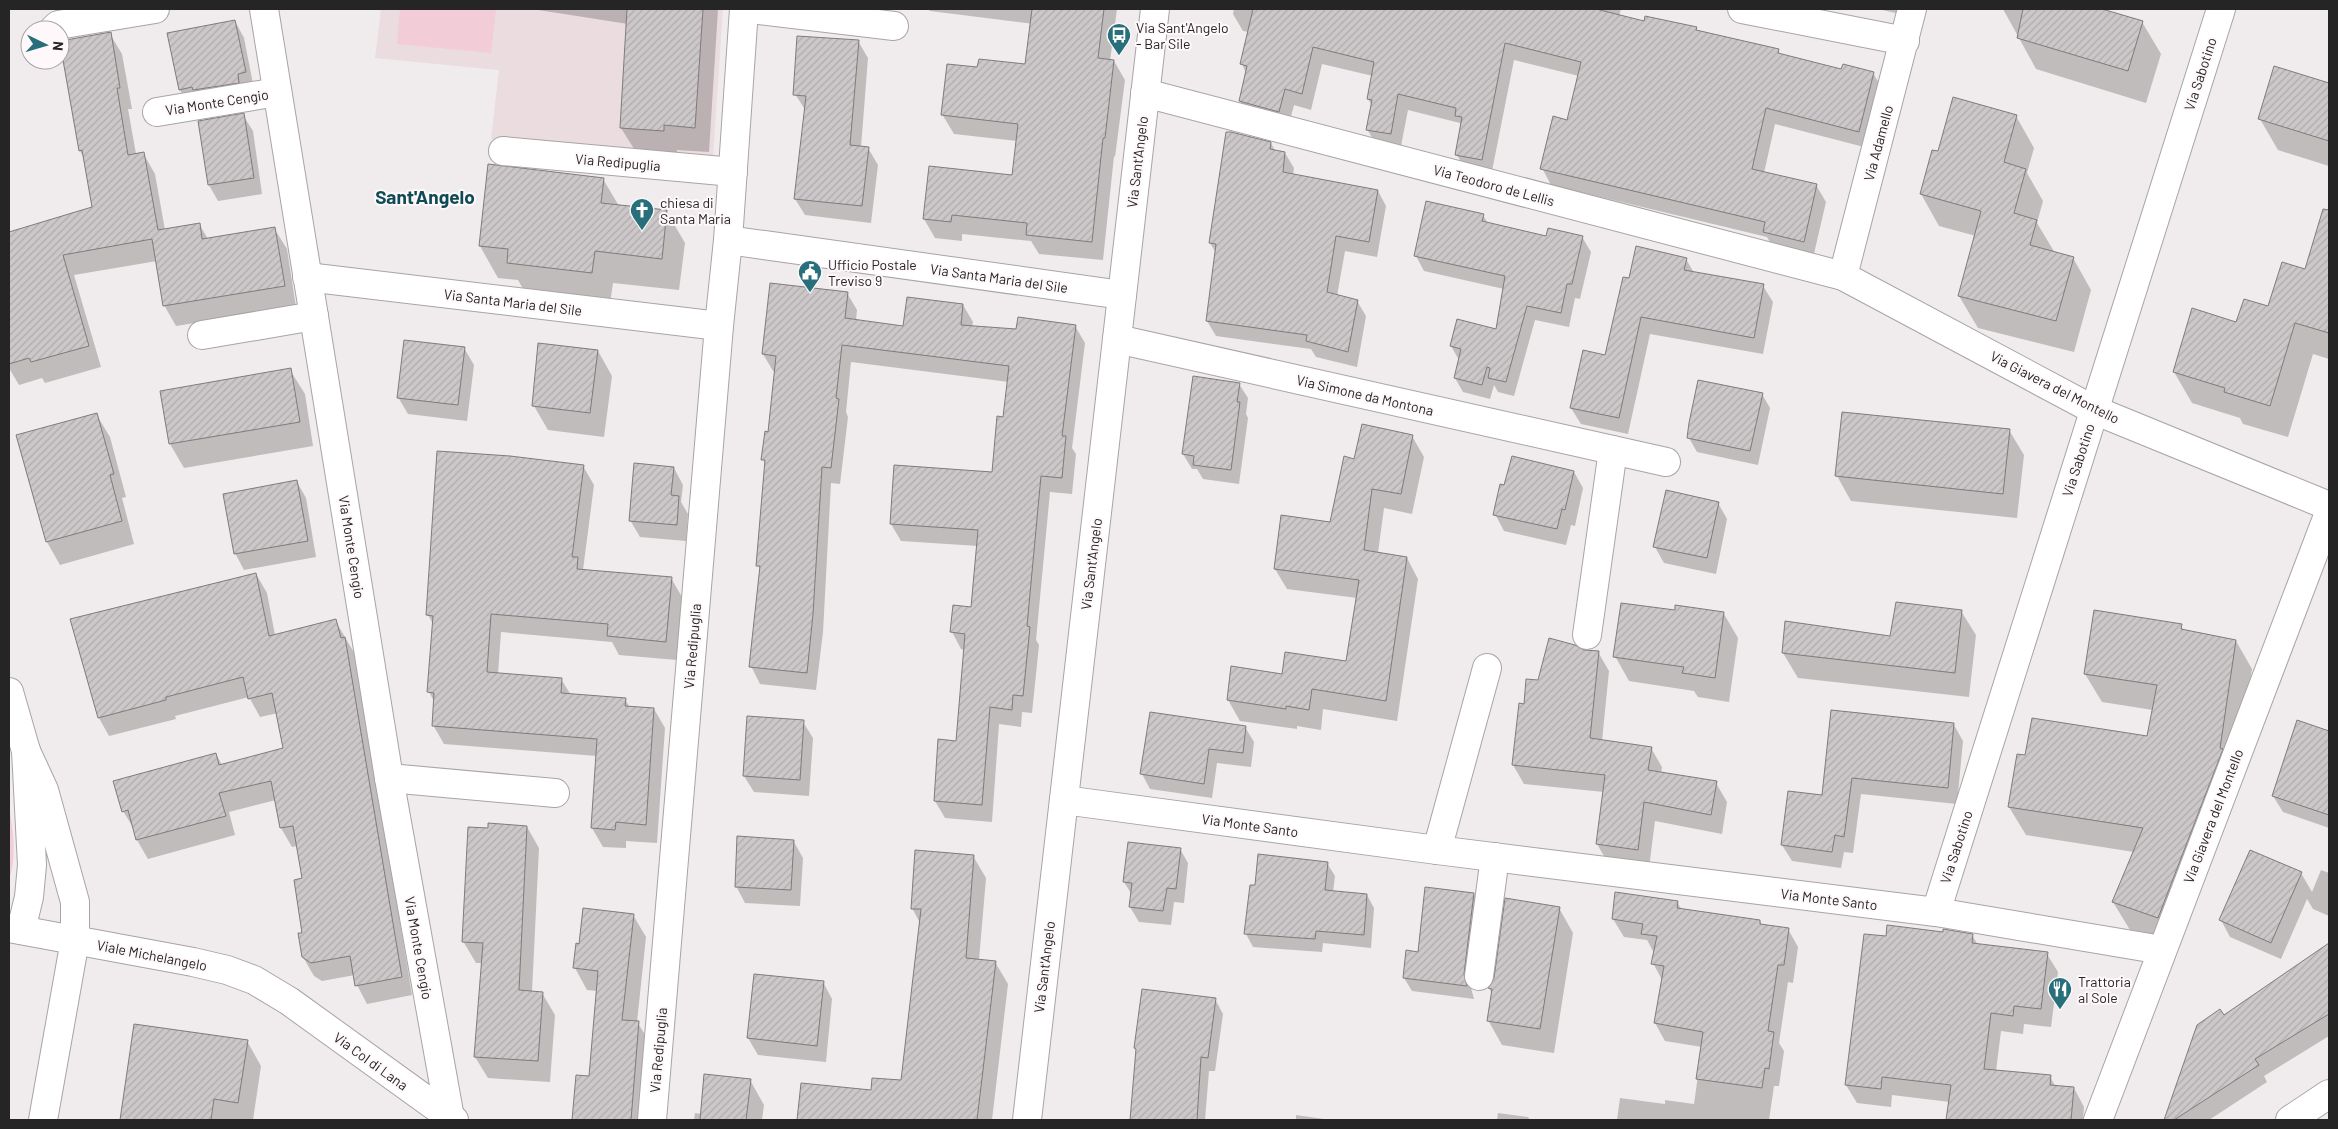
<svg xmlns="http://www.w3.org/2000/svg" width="2338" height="1129" font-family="Barlow,sans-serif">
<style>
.built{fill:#eadcdf}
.grass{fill:#f2ccd6}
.shadow{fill:#0003}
.building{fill:url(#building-hatch);stroke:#7f7b7c}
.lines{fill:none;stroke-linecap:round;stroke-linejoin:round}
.minor-casing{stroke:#a9a4a5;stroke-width:30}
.tertiary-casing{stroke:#a9a4a5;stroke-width:30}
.minor{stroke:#fff;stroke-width:28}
.tertiary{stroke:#fff;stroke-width:28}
.labels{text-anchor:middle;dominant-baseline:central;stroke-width:4;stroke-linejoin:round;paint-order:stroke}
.poi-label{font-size:14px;fill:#262525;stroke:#fef8fa;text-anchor:start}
.street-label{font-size:14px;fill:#262525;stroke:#fef8fa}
.district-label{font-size:19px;font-weight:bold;fill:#0f4b55;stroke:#fef8fa}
</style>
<defs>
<pattern id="building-hatch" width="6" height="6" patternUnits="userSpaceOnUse" patternTransform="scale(1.25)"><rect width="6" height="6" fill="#ccc7c8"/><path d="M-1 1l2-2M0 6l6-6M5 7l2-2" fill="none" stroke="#afabac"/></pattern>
</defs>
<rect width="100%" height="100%" fill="#f0ebec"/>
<path class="built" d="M381,9H723L713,157L491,139L499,70L375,58Z"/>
<g class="grass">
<path d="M400,9H496L491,53L397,44Z"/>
<path d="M9,807C13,828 17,859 9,879Z"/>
</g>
<g class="shadow">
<path d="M532,9H718L709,152L677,150V155L636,152L621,128L628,24Z"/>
<path d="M928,9H1117L1110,61H1114L1125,80L1115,157L1114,156L1103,260L1039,254L1031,241L962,234V241L935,238L924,219L1013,176L1017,141L954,134L942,114L1026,66L1042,25L930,11Z"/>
<path d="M1234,9H1562L1583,14L1585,9L1599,11L1597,9H1621L1619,16L1645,22L1696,28L1697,31L1778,50L1781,56L1842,71L1873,73L1883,90L1868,148L1775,124L1764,173L1816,185L1826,202L1813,258L1774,249L1767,237L1551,185L1542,168L1568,121L1579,76L1514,60L1491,176L1466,171L1457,155L1462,126L1460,123L1408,110L1400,151L1377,146L1367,129L1372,106L1368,99L1373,76L1322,64L1311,110L1294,105L1288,128L1250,118L1240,101L1246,73L1242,64L1249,32L1243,31L1233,14Z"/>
<path d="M1878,9H1901L1900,14Z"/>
<path d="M2003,9H2098L2142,22L2161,54L2146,103L2036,69Z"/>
<path d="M235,21L244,38L254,89L189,106L180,90Z"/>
<path d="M110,34L122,54L132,109H128L136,154L143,153L155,174L165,230L199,224L208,239L274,228L287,249L296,307L176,326L164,305L157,261L74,275L101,367L45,383L42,378L19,385L9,368V233L94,208L85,160L80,151Z"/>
<path d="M858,41L868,58L861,147L868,148L878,165L871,223L805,215L795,199L806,111L795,94Z"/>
<path d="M2275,67L2329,84V166L2278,150L2260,119Z"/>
<path d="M243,115L253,131L262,194L218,201L209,185Z"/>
<path d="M2016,116L2034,148L2027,173L2043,201L2037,223L2055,253L2073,258L2091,290L2074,352L1978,328L1959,296L1976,236L1939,226L1921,194Z"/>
<path d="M1271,143L1275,151L1285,153L1294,168L1293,175L1378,191L1386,206L1377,257L1345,251L1337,296L1357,301L1366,316L1357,367L1316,357L1311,349L1216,336L1207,321L1216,253L1210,243Z"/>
<path d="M603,179L619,206L667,212L685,243L679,290L613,283L610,304L526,294L518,280L498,278L480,246Z"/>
<path d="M1483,215L1488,224L1547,237H1582L1591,252L1580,299L1575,298L1569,327L1535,320L1514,396L1498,392L1494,385L1490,399L1463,392L1455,378L1459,360L1451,346L1497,331L1504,289L1424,271L1416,256Z"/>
<path d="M2319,225L2329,228V359L2313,354L2288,437L2243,424L2240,418L2192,403L2174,372L2237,324L2269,308L2305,270Z"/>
<path d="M1686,259L1694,273L1763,286L1773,302L1763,354L1650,334L1628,434L1581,424L1571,408L1606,357L1630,280Z"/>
<path d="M847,293L857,310L856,320L904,327L963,305L973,322L972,327L1017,331L1075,326L1085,343L1072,448L1076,454L1072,494L1050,492L1036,640L1039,645L1032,713L1022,712L1021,727L999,724L992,822L945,818L935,801L939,741L957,742L965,650L961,649L952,632L954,606L972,608L978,546L901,541L891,524L993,473L1004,418L1009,382L851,362L846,412L848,417L840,484L831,483L823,632L816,690L760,684L751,666L761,571L758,566L766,465L763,459L769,433L776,371H773L763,354Z"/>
<path d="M464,348L474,365L467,421L408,414L398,397Z"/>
<path d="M598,351L612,376L604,437L548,430L534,406Z"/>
<path d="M290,370L305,394L313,446L184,468L170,444Z"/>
<path d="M1239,384L1248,398L1246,414L1248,418L1239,484L1203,479L1197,469H1192L1183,454Z"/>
<path d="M1762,394L1770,408L1758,465L1697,452L1689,438Z"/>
<path d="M96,414L110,437L126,497L122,498L134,544L60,565L47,542Z"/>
<path d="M2009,430L2024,455L2017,518L1851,501L1837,476Z"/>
<path d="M1412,436L1424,457L1412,514L1384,508L1378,553L1407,558L1418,579L1397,721L1323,709L1321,730L1297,726V729L1240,721L1228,700L1283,675L1347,662L1357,598L1287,589L1275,569L1331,523L1355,460Z"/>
<path d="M583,466L594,485L583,570L671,578L682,597L677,660L619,655L612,642L501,632L498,674L561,679L571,695L625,699L630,708L654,709L665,728L657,843L626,841V848L603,847L592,828L597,756L444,744L433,725L435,703L429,692L434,626L428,615Z"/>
<path d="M674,468L683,485L681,502L688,514L686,541L640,537L630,520Z"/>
<path d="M1574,472L1583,488L1575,526L1571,525L1566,545L1504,531L1495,514Z"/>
<path d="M297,482L306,498L316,557L244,570L235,553Z"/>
<path d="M1718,503L1727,519L1716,574L1664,563L1655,547Z"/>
<path d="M256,574L267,593L275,635L335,620L356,656L412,995L367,1004L357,985L355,975L322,981L314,976L303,957L304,879L297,846L292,847L281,828L276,800L229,812L235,835L148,859L137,840L134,829L123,811L216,754L222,765L285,749L278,713L260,717L249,697L175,716L176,719L109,736L99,718Z"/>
<path d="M1961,611L1976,635L1969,697L1798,678L1783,653L1891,638Z"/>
<path d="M1676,612L1724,614L1738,638L1729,702L1698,697L1694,691L1629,681L1615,656Z"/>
<path d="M2181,626L2184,631L2236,641L2252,669L2236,775L2174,946L2130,930L2113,902L2134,852L2026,835L2009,807L2026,756L2148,738L2153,710L2102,702L2085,674Z"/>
<path d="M1584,652H1598L1609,671L1602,741L1651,748L1662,767L1661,774L1716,783L1727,802L1722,834L1655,821L1649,868L1608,863L1597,844L1604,792L1524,784L1513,765L1525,705L1539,681Z"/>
<path d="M1832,712L1954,725L1963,741L1957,804L1861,794L1853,853L1844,852L1841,868L1792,861L1782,845L1823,797Z"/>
<path d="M803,722L813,738L809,796L754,792L744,776Z"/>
<path d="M2298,722L2329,732V828L2283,812L2273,796Z"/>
<path d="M1245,727L1254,742L1251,767L1217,763L1212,798L1150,789L1142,774Z"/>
<path d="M527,827L539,848L532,992L542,993L555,1015L550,1082L488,1078L475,1057L483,963H476L463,941L489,829Z"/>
<path d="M794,842L803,858L800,906L745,903L736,886Z"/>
<path d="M1180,849L1188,863L1184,903L1174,902L1171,925L1139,922L1130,907L1132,895L1124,882Z"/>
<path d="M973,856L986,878L979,960L995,962L1008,984L992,1120H798L802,1084L872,1091L902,1082L920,923L912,908Z"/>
<path d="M1327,863L1335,876L1333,892L1367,895L1374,908L1371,948L1323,943L1322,952L1253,947L1246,934Z"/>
<path d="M2321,870L2329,873V916L2313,909L2307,899L2281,959L2230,937L2221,920L2301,873L2312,892Z"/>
<path d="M1474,894L1481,908L1471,988L1474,999L1412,991L1404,978L1419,953Z"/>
<path d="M1677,902L1682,910L1760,921L1762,925L1788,929L1798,947L1793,983L1788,982L1779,1043L1784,1051L1779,1086H1774L1769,1120H1617L1620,1098L1665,1104V1100L1694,1104L1702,1047L1665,1041L1655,1023L1662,980L1653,963L1655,952L1653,951L1647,940L1624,937L1613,919Z"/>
<path d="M1559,908L1573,933L1554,1053L1502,1045L1488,1020L1492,994L1489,988Z"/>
<path d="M633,915L646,937L637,1022L651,1044L644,1120H573L577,1076L591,1077L597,991L587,990L575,968Z"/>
<path d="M1972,935L1978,945L2047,954L2058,972L2051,1027L2024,1024L2023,1034L2001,1031L1996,1071L2050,1077L2056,1087L2074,1088L2084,1107L2083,1120H1947L1950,1102L1892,1095L1891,1107L1857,1103L1846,1085L1887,938Z"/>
<path d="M2329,944V1036L2264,1076L2267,1082L2209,1120H2165L2198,1026L2224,1017Z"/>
<path d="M823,982L832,999L826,1062L758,1055L748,1038Z"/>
<path d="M1215,999L1223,1014L1215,1071H1209L1205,1120H1132L1137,1051L1135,1048Z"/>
<path d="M247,1041L261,1066L253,1120H208L140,1110Z"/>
<path d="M750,1080L764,1105L762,1120H694L695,1113L701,1114Z"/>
<path d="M1498,1113L1528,1117L1530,1120H1497Z"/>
<path d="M1296,1115L1331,1120H1296Z"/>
</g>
<g class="building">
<path d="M627,9H703L695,128L664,125V131L620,128Z"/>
<path d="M1032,9H1104L1098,58L1114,60L1105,138H1103L1092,242L1026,235L1027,223L952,215L951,222L923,219L929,166L1012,175L1018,124L941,115L947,64L977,67L979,59L1025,64Z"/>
<path d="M1253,9H1596L1644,21L1645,16L1697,27L1696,30L1779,49L1778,53L1841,69L1843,64L1874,72L1859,132L1766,108L1752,169L1817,184L1804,242L1763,232L1765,222L1540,169L1553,116L1567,120L1581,62L1505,43L1482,160L1455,155L1462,117L1455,116L1456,108L1398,94L1391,134L1366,130L1372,100L1367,99L1374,62L1313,47L1302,94L1285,89L1279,112L1239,101L1247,66L1240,64Z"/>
<path d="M2023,9H2102L2143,21L2128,71L2017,38Z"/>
<path d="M235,20L246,72L238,74L239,83L193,90L192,87L179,90L167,33Z"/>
<path d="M111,32L120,88H117L128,155L144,152L158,230L200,223L202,239L275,227L285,286L163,306L152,239L63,255L89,346L31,362L29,358L9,364V232L92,207L82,150L79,151L60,43L66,40Z"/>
<path d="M797,36L859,40L850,145L869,147L862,206L794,199L806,96L793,95Z"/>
<path d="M2274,66L2329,83V141L2258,119Z"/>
<path d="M1953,97L2017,115L2004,162L2026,169L2014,213L2037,220L2030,245L2074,257L2056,321L1958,296L1981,211L1920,194L1932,150L1938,151Z"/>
<path d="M244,113L254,178L208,185L198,121Z"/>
<path d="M1226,132H1231L1271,142L1270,149L1285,152L1283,172L1378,190L1369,242L1336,236L1327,292L1358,300L1348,352L1306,341L1307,335L1206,321L1216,244L1209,243Z"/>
<path d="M488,164L604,178L601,203L667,210L662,259L595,251L592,273L507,263L508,249L479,246Z"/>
<path d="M1426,201L1484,214L1482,221L1546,236L1548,228L1583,236L1572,284H1567L1561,313L1527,306L1506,382L1488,378L1490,368L1487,367L1482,385L1454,378L1461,349L1450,346L1457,319L1496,329L1505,276L1414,256Z"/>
<path d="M2323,209L2329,210V333L2295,323L2270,406L2224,392L2225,388L2173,372L2192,308L2236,322L2244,299L2268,306L2282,262L2305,269Z"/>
<path d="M1636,246L1687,258L1684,270L1764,284L1754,338L1641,317L1619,418L1570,408L1583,350L1605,355L1623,277L1629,278Z"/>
<path d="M770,283L848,292L845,318L903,326L907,297L963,304L961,325L1016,329L1018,317L1076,325L1062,436H1066L1062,478L1041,476L1027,626L1030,627L1023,696L1013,695L1012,710L990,707L982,805L934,801L938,739L956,741L965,634L950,632L953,605L971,607L978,530L890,524L894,465L992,472L997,416L1003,417L1009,366L842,345L836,398L839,399L831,468L822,467L813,614L807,673L749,667L760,566H756L765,460H761L765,431L768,432L776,356L762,354Z"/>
<path d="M404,340L465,347L458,405L397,398Z"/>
<path d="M538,343L598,350L590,413L532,406Z"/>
<path d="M291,368L300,422L169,444L160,391Z"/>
<path d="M1193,376L1240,383L1237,402H1240L1231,470L1193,465L1194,456L1182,454Z"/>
<path d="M1698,380L1763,393L1750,451L1687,438L1689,423Z"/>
<path d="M1842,412L2010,429L2003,494L1835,476Z"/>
<path d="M97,413L114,474L110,475L122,521L46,542L16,435Z"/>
<path d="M1362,424L1413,435L1401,494L1372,489L1364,550L1407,557L1386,701L1312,689L1309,710L1286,706V709L1227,700L1231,666L1282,674L1285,652L1346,661L1359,580L1274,569L1281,515L1330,522L1344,456L1354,459Z"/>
<path d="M437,451L510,456L584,465L572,557H578L577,569L672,577L666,642L607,636L608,624L491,614L487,672L562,678L561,693L626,698L625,706L654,708L646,825L616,822L615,830L591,828L597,739L432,726L434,693L427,692L433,616L426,615Z"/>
<path d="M1512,456L1574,471L1565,510L1562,509L1557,529L1493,515L1500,484L1504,485Z"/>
<path d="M634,463L674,467L671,495L679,496L677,525L629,521Z"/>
<path d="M297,480L308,541L234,554L223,494Z"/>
<path d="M1666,490L1719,502L1707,558L1653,547Z"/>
<path d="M256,573L269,636L336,619L341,638L345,637L402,977L355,986L350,956L311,963L302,957L298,933H302L294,880L302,878L293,826L280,828L271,781L219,793L226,816L136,840L128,810L122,812L113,781L216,753L219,765L283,748L272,693L248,699L243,677L166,697V700L98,718L70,619Z"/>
<path d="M1896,602L1962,610L1955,673L1782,653L1785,621L1890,636Z"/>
<path d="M1621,603L1675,610V605L1724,612L1715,678L1682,673L1684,667L1613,657Z"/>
<path d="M2094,610L2182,624L2181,629L2236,640L2220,748L2223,749L2158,918L2112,902L2143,828L2008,807L2017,754L2025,755L2032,718L2147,736L2157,685L2084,674Z"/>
<path d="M1549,638L1575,645L1584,650L1599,651L1590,738L1652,747L1648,770L1717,781L1711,815L1644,802L1638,850L1596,844L1605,775L1512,765L1519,703L1524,704L1526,679L1538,680Z"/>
<path d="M1831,710L1954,723L1948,788L1852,778L1844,837L1835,835L1832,852L1781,845L1788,791L1822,795Z"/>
<path d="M1150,712L1246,726L1243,753L1209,749L1204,784L1140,774Z"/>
<path d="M747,716L804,720L800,780L743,776Z"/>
<path d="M2297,720L2329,731V815L2272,796Z"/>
<path d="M488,823L527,826L519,990L543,992L538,1061L474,1057L483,943L462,942L468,827L488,828Z"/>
<path d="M737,836L794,840L791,890L735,887Z"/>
<path d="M1128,842L1181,848L1176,889L1167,888L1163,911L1129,907L1132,883L1123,882Z"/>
<path d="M915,850L974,855L966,958L996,961L977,1120H797L801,1083L871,1090L872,1078L901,1080L921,909H911Z"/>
<path d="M2250,850L2302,872L2271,943L2219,920Z"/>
<path d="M1258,854L1328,862L1325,890L1367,894L1364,935L1316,931L1315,939L1244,934L1250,885H1255Z"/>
<path d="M1425,887L1474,893L1464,974L1467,986L1403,978L1406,950L1418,952Z"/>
<path d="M1615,892L1678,901L1677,908L1760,920V924L1789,928L1784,965H1778L1768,1031L1774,1032L1769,1069L1765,1068L1762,1088L1696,1079L1703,1032L1654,1023L1664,966L1651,964L1657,936L1641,934L1643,924L1612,919Z"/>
<path d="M1505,898L1560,907L1540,1029L1487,1021L1492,989L1488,988L1494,978Z"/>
<path d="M583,908L634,914L622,1020L639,1021L631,1120H572L576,1075L589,1076L598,971L573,968L576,943L579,944Z"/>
<path d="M1887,925L1943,932V929L1973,934L1972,943L2048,952L2041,1009L2014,1006L2013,1016L1991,1013L1984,1069L2051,1075L2050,1085L2074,1087L2071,1120H1946L1951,1085L1882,1077L1881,1089L1845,1085L1864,934L1886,936Z"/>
<path d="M2329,943V1014L2255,1059L2259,1065L2174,1120H2164L2197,1025L2220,1009L2224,1015Z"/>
<path d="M754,974L824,981L817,1046L747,1038Z"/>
<path d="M1142,989L1216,998L1208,1058L1201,1057L1197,1120H1130L1136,1049L1134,1048Z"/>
<path d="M134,1024L248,1040L238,1103L214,1099L211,1120H120Z"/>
<path d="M704,1074L751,1079L746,1120H700Z"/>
</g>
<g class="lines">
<g class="minor-casing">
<g id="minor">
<path d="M264,9L389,778L450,1118"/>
<path d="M750,9L894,26"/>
<path d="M1742,9L1905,41"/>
<path d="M53,30L58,25L155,9"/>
<path d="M1145,93L1843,276L2094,410L2329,506"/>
<path d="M157,112L277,92"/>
<path d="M503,151L733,172"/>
<path d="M728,240L1122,295"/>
<path d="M1843,276L1912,9"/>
<path d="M307,277L719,326"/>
<path d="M202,335L314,316"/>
<path d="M1117,339L1666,462"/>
<path d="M1587,635L1613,450"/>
<path d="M9,692L26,751"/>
<path d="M389,778L555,793"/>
<path d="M1064,800L1437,850L1936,912L2162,950"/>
<path d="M1437,850L1487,668"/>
<path d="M1936,912L2221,9"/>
<path d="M9,928L193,962L227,970L254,980L289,1001L454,1120"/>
<path d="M21,930L29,897L32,865L26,751L44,790L75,902V940L43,1120"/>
<path d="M1479,976L1495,857"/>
<path d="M652,1120L719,326L728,240L744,9"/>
<path d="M2098,1120L2329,513"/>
<path d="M2290,1120L2329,1094"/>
</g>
</g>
<g class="tertiary-casing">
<path id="tertiary" d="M1027,1120L1155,9"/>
</g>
<use href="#minor" class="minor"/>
<use href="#tertiary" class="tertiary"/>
</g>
<defs>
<g id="bus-pin" transform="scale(1.25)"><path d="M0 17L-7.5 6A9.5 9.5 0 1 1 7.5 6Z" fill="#276f7b" stroke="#fef8fa"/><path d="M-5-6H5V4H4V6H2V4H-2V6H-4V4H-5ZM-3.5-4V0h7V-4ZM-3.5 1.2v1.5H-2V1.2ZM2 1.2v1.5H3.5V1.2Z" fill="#fff"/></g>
<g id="church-pin" transform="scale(1.25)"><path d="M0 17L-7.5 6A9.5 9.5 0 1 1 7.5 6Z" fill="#276f7b" stroke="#fef8fa"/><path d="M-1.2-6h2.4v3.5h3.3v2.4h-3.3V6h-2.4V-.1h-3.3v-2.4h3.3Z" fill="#fff"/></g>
<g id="civic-pin" transform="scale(1.25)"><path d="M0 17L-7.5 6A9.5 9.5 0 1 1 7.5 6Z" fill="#276f7b" stroke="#fef8fa"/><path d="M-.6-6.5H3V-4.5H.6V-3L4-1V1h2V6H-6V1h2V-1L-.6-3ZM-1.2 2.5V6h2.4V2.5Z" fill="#fff"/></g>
<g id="restaurant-pin" transform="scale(1.25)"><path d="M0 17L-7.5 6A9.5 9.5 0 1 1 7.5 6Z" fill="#276f7b" stroke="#fef8fa"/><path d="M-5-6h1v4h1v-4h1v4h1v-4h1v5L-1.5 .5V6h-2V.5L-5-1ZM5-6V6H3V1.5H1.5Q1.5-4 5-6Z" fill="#fff"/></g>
</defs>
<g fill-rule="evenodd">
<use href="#bus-pin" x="1119" y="35"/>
<use href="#church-pin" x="642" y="210"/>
<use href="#civic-pin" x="810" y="272"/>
<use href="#restaurant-pin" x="2060" y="989"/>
</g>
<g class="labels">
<g class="poi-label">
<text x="1136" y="27">Via Sant'Angelo<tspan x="1136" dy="16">- Bar Sile</tspan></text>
<text x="660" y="202">chiesa di<tspan x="660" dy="16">Santa Maria</tspan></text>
<text x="828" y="264">Ufficio Postale<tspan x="828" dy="16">Treviso 9</tspan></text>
<text x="2078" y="981">Trattoria<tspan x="2078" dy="16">al Sole</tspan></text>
</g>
<g class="street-label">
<text transform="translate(2200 74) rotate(-72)">Via Sabotino</text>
<text transform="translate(217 102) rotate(-9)">Via Monte Cengio</text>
<text transform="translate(1878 143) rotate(-75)">Via Adamello</text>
<text transform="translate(618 162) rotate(5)">Via Redipuglia</text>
<text transform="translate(1137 162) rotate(-83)">Via Sant'Angelo</text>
<text transform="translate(1494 185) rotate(15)">Via Teodoro de Lellis</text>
<text transform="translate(999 278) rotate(8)">Via Santa Maria del Sile</text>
<text transform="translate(513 302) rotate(7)">Via Santa Maria del Sile</text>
<text transform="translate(2055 387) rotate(27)">Via Giavera del Montello</text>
<text transform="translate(1365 395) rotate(13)">Via Simone da Montona</text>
<text transform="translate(2078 460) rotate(-72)">Via Sabotino</text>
<text transform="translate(352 547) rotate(81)">Via Monte Cengio</text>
<text transform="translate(1091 564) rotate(-83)">Via Sant'Angelo</text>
<text transform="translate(692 646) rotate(-85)">Via Redipuglia</text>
<text transform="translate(2213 816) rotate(-69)">Via Giavera del Montello</text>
<text transform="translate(1250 825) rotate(8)">Via Monte Santo</text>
<text transform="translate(1956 847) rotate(-72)">Via Sabotino</text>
<text transform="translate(1829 899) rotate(7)">Via Monte Santo</text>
<text transform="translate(419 948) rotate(80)">Via Monte Cengio</text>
<text transform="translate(152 955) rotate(11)">Viale Michelangelo</text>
<text transform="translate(1044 967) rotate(-83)">Via Sant'Angelo</text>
<text transform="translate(658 1050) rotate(-85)">Via Redipuglia</text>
<text transform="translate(371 1061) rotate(36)">Via Col di Lana</text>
</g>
<g class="district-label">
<text x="425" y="196">Sant'Angelo</text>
</g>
</g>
<rect width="2338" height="1129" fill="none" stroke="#262525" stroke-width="20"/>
<g transform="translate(45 45) rotate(95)"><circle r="24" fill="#fef8fa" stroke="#a8a4a5"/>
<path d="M0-4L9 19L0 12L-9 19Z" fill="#276f7b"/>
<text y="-8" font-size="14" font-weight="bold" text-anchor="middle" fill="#262525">N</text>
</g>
</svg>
